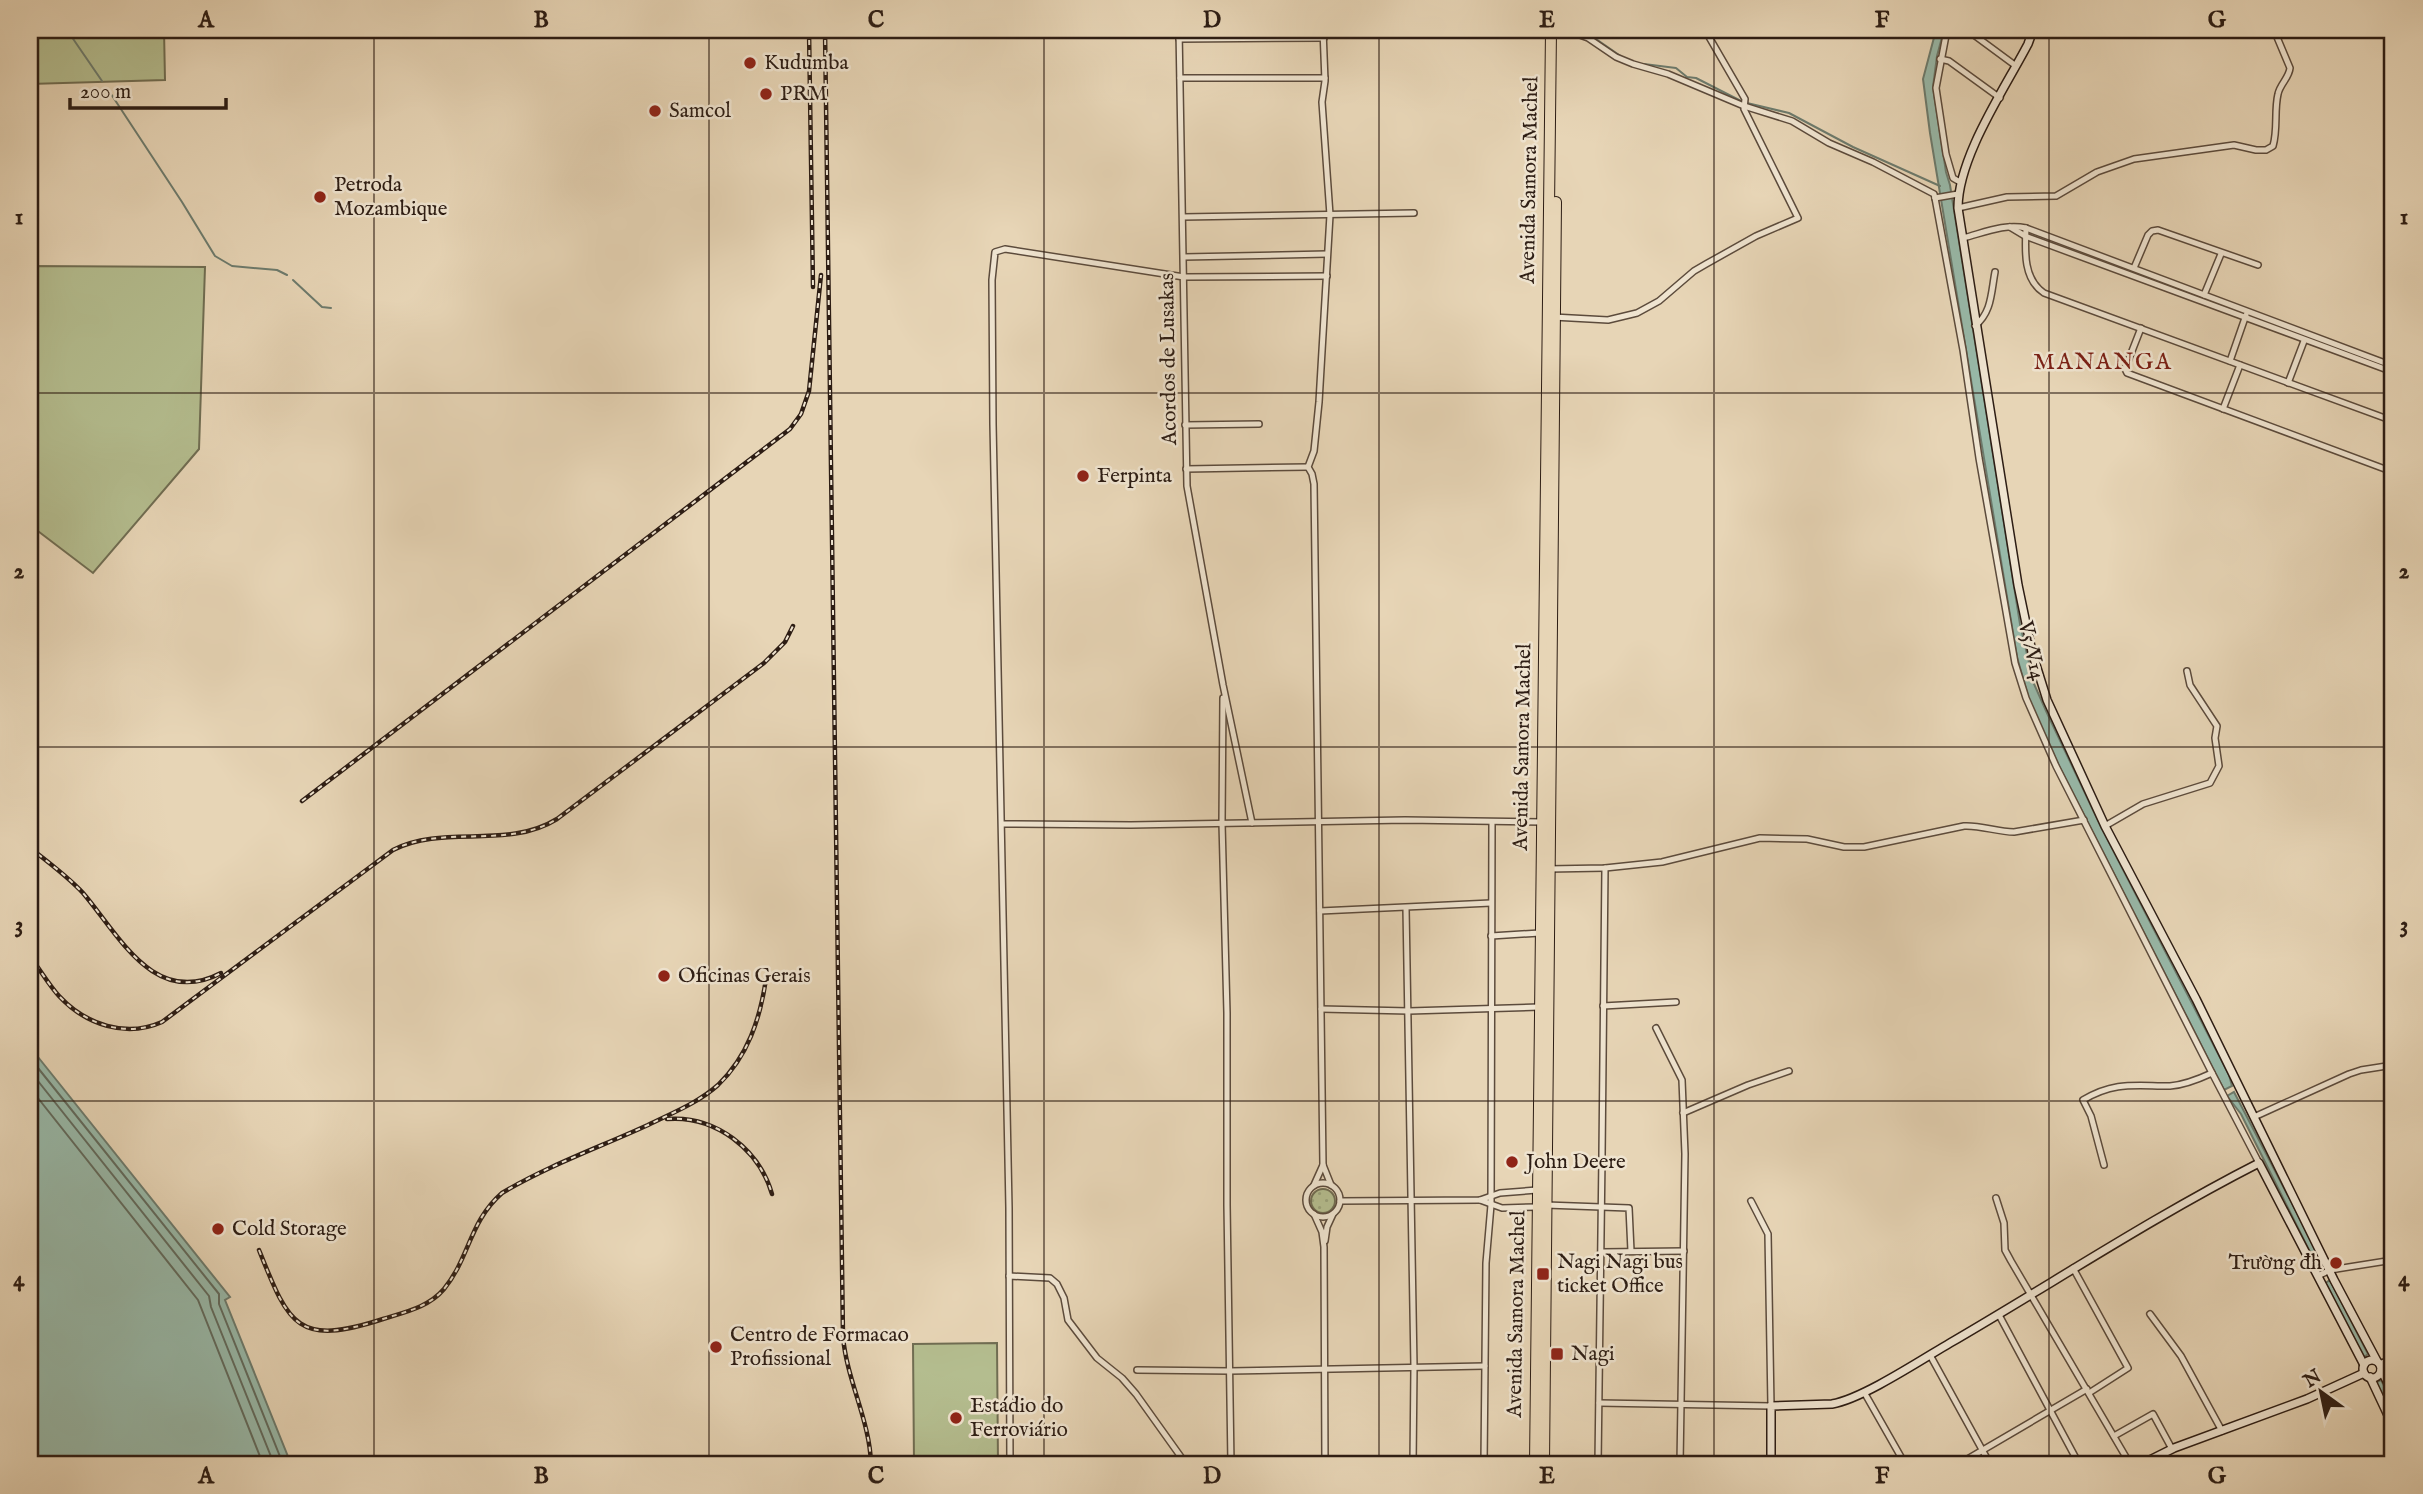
<svg xmlns="http://www.w3.org/2000/svg" width="2423" height="1494" font-family="'IM FELL English',serif">
<style>
.green{fill:#b4bd8f;stroke:#706d52;stroke-width:2}
.park{fill:url(#park-dots);stroke:#706d52;stroke-width:2}
.water{fill:#98b9a9;stroke:#6d7b6d;stroke-width:2}
.lines{fill:none;stroke-linecap:round;stroke-linejoin:round}
.shore{stroke:#626b5e;stroke-width:2}
.stream{stroke:#6d7b6d;stroke-width:2}
.street-casing{stroke:#5c4b3c;stroke-width:8}
.secondary-casing{stroke:#2d1d14;stroke-width:10}
.highway-casing{stroke:#2d1d14;stroke-width:12}
.street{stroke:#efe4d0;stroke-width:5}
.secondary{stroke:#efe4d0;stroke-width:7}
.highway{stroke:#e7d5b6;stroke-width:10}
.rail-casing{stroke:#2d1d14;stroke-width:4.5}
.rail{stroke:#efe4d0;stroke-width:2;stroke-dasharray:5;stroke-linecap:butt}
.grid{fill:none;stroke:#2d1d14;stroke-width:2;stroke-opacity:0.55}
.poi-dot{fill:#8f2418;stroke:#efe4d0;stroke-width:2.5}
.labels{text-anchor:middle;dominant-baseline:central;stroke-width:5;stroke-linejoin:round;paint-order:stroke}
.poi-label{font-size:21px;fill:#2d1d14;stroke:#efe4d0;text-anchor:start}
.street-label{font-size:21px;fill:#2d1d14;stroke:#efe4d0}
.neighbourhood-label{font-size:23px;letter-spacing:2px;fill:#7a1f14;stroke:#efe4d0}
.neatline{fill:none;stroke:#2d1d14;stroke-width:2.5}
.grid-label{font-size:23px;text-anchor:middle;font-weight:bold;fill:#2d1d14}
</style>
<defs>
<pattern id="park-dots" width="8" height="8" patternUnits="userSpaceOnUse" patternTransform="scale(1.75)"><rect width="8" height="8" fill="#b4bd8f"/><path d="M2 2h.1M6 6h.1" fill="none" stroke="#9ba27a" stroke-width="1.8" stroke-linecap="round"/></pattern>
</defs>
<rect width="100%" height="100%" fill="#e7d5b6"/>
<filter id="stains"><feTurbulence type="fractalNoise" baseFrequency=".00286" numOctaves="4"/><feColorMatrix values="0 0 0 0 .2 0 0 0 0 .09 0 0 0 0 .02 0 0 0 .5 -.17"/></filter>
<radialGradient id="worn" r=".72"><stop offset=".6" stop-color="#630" stop-opacity="0"/><stop offset="1" stop-color="#630" stop-opacity=".3"/></radialGradient>
<g class="green">
<path d="M30,30H164L165,80L30,84Z"/>
<path d="M30,266L205,267L199,449L93,573L30,525Z"/>
<path d="M997,1343L998,1464H914L913,1344Z"/>
</g>
<circle class="park" cx="1323" cy="1201" r="12"/>
<g class="water">
<path d="M1936,30H1944L1937,56L1933,87L1946,172L1950,185L2020,624L2034,684L2047,713L2101,827L2229,1075L2232,1086L2224,1090L2058,764L2030,703L2017,657L1930,133L1923,79Z"/>
<path d="M30,1047L230,1297L225,1300L291,1464H30Z"/>
<path d="M2234,1092L2324,1265L2318,1268L2241,1114L2227,1096Z"/>
<path d="M2330,1280L2368,1354L2364,1357L2324,1284Z"/>
<path d="M2381,1380L2393,1403V1418L2375,1383Z"/>
</g>
<g class="lines">
<g class="shore">
<path d="M30,1058L219,1294V1304L283,1464"/>
<path d="M30,1071L209,1296L211,1307L274,1464"/>
<path d="M30,1088L198,1300L263,1464"/>
</g>
<g class="stream">
<path d="M67,30L102,81"/>
<path d="M1583,30L1622,57"/>
<path d="M1644,64L1676,68L1687,77L1696,78L1741,101"/>
<path d="M111,94L182,202L215,256L232,266L277,270L287,275"/>
<path d="M1747,103L1789,113L1853,147L1940,186"/>
<path d="M293,280L322,307L331,308"/>
</g>
<g class="street-casing">
<g id="street">
<path d="M1179,30L1187,486L1223,685L1252,823"/>
<path d="M1323,30L1325,81L1322,102L1330,215L1319,402L1314,451L1308,467L1312,474L1314,484L1323,1165L1331,1185"/>
<path d="M1947,30L1936,88L1946,154L1953,178L1960,182"/>
<path d="M1973,30L1974,35L2016,66"/>
<path d="M1558,32L1566,30L1588,38L1616,57L1633,64L1668,74L1744,106L1792,121L1829,143L1873,162L1934,194L1935,198"/>
<path d="M1179,39L1324,38"/>
<path d="M1940,59L1949,61L2000,98"/>
<path d="M1180,78H1325"/>
<path d="M1935,198L1963,350L1979,458L2004,600L2015,663L2026,698L2056,766L2212,1073"/>
<path d="M1935,198L1958,194"/>
<path d="M1958,208L2007,197L2056,196L2097,172L2134,159L2234,145L2256,150H2266L2273,146C2278,129 2274,111 2278,94C2280,84 2289,78 2290,68L2274,30"/>
<path d="M1183,217L1414,213"/>
<path d="M2010,227L2025,236L2393,372"/>
<path d="M2026,228C2025,251 2023,279 2044,293L2393,421"/>
<path d="M1963,238C1983,233 2005,223 2026,228L2393,366"/>
<path d="M1184,257L1327,254"/>
<path d="M2134,268L2148,235L2152,231L2158,230L2258,265"/>
<path d="M2204,295L2221,254"/>
<path d="M1553,317L1608,320L1637,313L1659,301L1694,271L1706,264L1756,236L1798,218L1744,109L1745,99L1705,30"/>
<path d="M1975,326C1992,312 1991,293 1995,272"/>
<path d="M2141,328L2125,369L2127,373L2393,472"/>
<path d="M2230,361L2246,315"/>
<path d="M2288,383L2304,341"/>
<path d="M2223,409L2240,365"/>
<path d="M2389,420L2393,407"/>
<path d="M1185,425L1259,424"/>
<path d="M1186,469L1308,467"/>
<path d="M1223,698L1222,823L1227,1013V1205L1231,1464"/>
<path d="M1003,824L1131,825L1405,820L1542,822"/>
<path d="M2105,826L2143,804L2210,783L2219,766L2215,738L2217,726L2190,685L2187,671"/>
<path d="M1548,869L1605,868L1662,862L1760,838L1807,839L1844,847H1864L1964,826C1981,825 1997,832 2014,832L2084,820"/>
<path d="M1406,908L1414,1367L1413,1464"/>
<path d="M1320,911L1491,903"/>
<path d="M1491,936L1540,933"/>
<path d="M1603,1006L1676,1002"/>
<path d="M1321,1009L1409,1011L1539,1007"/>
<path d="M1656,1028L1682,1080L1685,1154L1680,1464"/>
<path d="M1683,1113L1748,1085L1789,1071"/>
<path d="M2254,1117L2349,1074L2361,1070L2393,1065"/>
<path d="M2104,1165L2091,1116L2083,1100C2115,1081 2135,1086 2170,1086C2184,1085 2199,1079 2212,1073L2259,1163"/>
<circle cx="1323" cy="1200" r="17"/>
<path d="M1314,1185L1323,1165"/>
<path d="M1996,1198L2004,1223L2005,1250L2011,1261L2130,1464"/>
<path d="M1480,1200L1502,1208L1537,1207"/>
<path d="M1340,1201L1480,1200L1500,1193L1537,1190"/>
<path d="M1546,1205L1629,1208L1631,1251"/>
<path d="M1314,1214L1322,1232L1324,1247L1325,1464"/>
<path d="M1325,1241L1327,1227L1333,1214"/>
<path d="M1603,1252L1684,1251"/>
<path d="M2073,1268L2128,1368L2089,1393"/>
<path d="M1009,1276L1050,1278L1057,1284L1064,1298L1068,1320L1097,1358L1122,1378L1136,1394L1186,1464"/>
<path d="M2318,1276L2330,1270L2393,1260"/>
<path d="M2150,1314L2181,1356L2222,1431"/>
<path d="M1999,1315L2079,1464"/>
<path d="M1930,1355L1990,1464"/>
<path d="M1137,1370L1230,1371L1485,1366"/>
<path d="M1864,1392L1905,1464"/>
<path d="M1599,1403L1771,1406L1768,1234L1751,1201"/>
<path d="M2114,1436L2153,1414L2172,1449"/>
<path d="M1010,1464L1009,1208L993,424L992,280L995,252L1005,249L1184,277L1327,276"/>
<path d="M1484,1464L1486,1263L1491,1205L1492,822"/>
<path d="M1598,1464C1600,1265 1604,1067 1605,868"/>
<path d="M1959,1464L2087,1389"/>
</g>
</g>
<g class="secondary-casing">
<g id="secondary">
<path d="M2033,30L2028,44C2004,90 1958,157 1958,208L2018,585L2032,652L2047,700L2105,826L2196,999L2334,1280L2377,1361"/>
<circle cx="2372" cy="1369" r="9"/>
<path d="M2380,1365L2393,1359"/>
<path d="M2381,1370L2393,1393"/>
<path d="M2370,1377L2393,1426"/>
<path d="M1771,1464V1406L1832,1404C1862,1399 1921,1360 1950,1343C2053,1283 2153,1217 2259,1163L2364,1365"/>
<path d="M2142,1464L2174,1448L2307,1399L2364,1373"/>
</g>
</g>
<g class="highway-casing">
<g id="highway">
<path d="M1535,1464L1551,30"/>
<path d="M1544,1464L1556,202"/>
</g>
</g>
<use href="#street" class="street"/>
<use href="#secondary" class="secondary"/>
<use href="#highway" class="highway"/>
<g class="rail-casing">
<g id="rail">
<path d="M809,30L813,287"/>
<path d="M825,30L843,1337C847,1381 870,1421 871,1464"/>
<path d="M302,801L790,429L801,414L809,391L821,275"/>
<path d="M30,848C48,862 67,876 83,893C119,935 154,1008 221,973"/>
<path d="M30,957C40,969 48,984 59,996C86,1025 126,1038 162,1022L393,850C444,824 507,850 557,819L764,663L785,642L793,626"/>
<path d="M667,1119C715,1115 759,1149 772,1194"/>
<path d="M259,1250C289,1325 297,1347 383,1319C405,1312 429,1307 444,1289C470,1257 469,1222 502,1193C547,1166 600,1147 648,1125C672,1113 698,1103 718,1085C748,1056 760,1019 766,979"/>
</g>
</g>
<use href="#rail" class="rail"/>
</g>
<path class="grid" d="M374,30V1464M709,30V1464M1044,30V1464M1379,30V1464M1714,30V1464M2049,30V1464M30,393H2393M30,747H2393M30,1101H2393"/>
<g class="poi-dot">
<circle cx="750" cy="63" r="7"/>
<circle cx="766" cy="94" r="7"/>
<circle cx="655" cy="111" r="7"/>
<circle cx="320" cy="197" r="7"/>
<circle cx="1083" cy="476" r="7"/>
<circle cx="664" cy="976" r="7"/>
<circle cx="1512" cy="1162" r="7"/>
<circle cx="218" cy="1229" r="7"/>
<circle cx="2336" cy="1263" r="7"/>
<rect x="1536" y="1267" width="14" height="14" rx="3.5"/>
<circle cx="716" cy="1347" r="7"/>
<rect x="1550" y="1347" width="14" height="14" rx="3.5"/>
<circle cx="956" cy="1418" r="7"/>
</g>
<g class="labels">
<g class="poi-label">
<text x="764" y="63">Kudumba</text>
<text x="780" y="94">PRM</text>
<text x="669" y="111">Samcol</text>
<text x="334" y="185">Petroda<tspan x="334" dy="24">Mozambique</tspan></text>
<text x="1097" y="476">Ferpinta</text>
<text x="678" y="976">Oficinas Gerais</text>
<text x="1526" y="1162">John Deere</text>
<text x="232" y="1229">Cold Storage</text>
<text x="1557" y="1262">Nagi Nagi bus<tspan x="1557" dy="24">ticket Office</tspan></text>
<text x="2322" y="1263" text-anchor="end">Trường đh</text>
<text x="730" y="1335">Centro de Formacao<tspan x="730" dy="24">Profissional</tspan></text>
<text x="1571" y="1354">Nagi</text>
<text x="970" y="1406">Estádio do<tspan x="970" dy="24">Ferroviário</tspan></text>
</g>
<g class="street-label">
<text transform="translate(1530 180) rotate(-89)">Avenida Samora Machel</text>
<text transform="translate(1169 359) rotate(-91)">Acordos de Lusakas</text>
<text transform="translate(2031 651) rotate(77)">V5/V14</text>
<text transform="translate(1523 747) rotate(-89)">Avenida Samora Machel</text>
<text transform="translate(1517 1314) rotate(-89)">Avenida Samora Machel</text>
</g>
<g class="neighbourhood-label">
<text x="2103" y="362">MANANGA</text>
</g>
</g>
<rect width="2423" height="1494" fill="none" stroke="#e7d5b6" stroke-width="77"/>
<g transform="translate(2321 1392) rotate(327)" stroke="#efe4d0" stroke-width="5" paint-order="stroke">
<path d="M0-5L12 26L0 18L-12 26Z" fill="#2d1d14"/>
<text y="-10" font-size="19" font-weight="bold" text-anchor="middle" fill="#2d1d14">N</text>
</g>
<path d="M70 98v10h156v-10" fill="none" stroke="#2d1d14" stroke-width="3.5"/>
<text x="80" y="98" font-size="21" fill="#2d1d14" stroke="#efe4d0" stroke-width="5" paint-order="stroke">200 m</text>
<rect x="38" y="38" width="2346" height="1418" class="neatline"/>
<g class="grid-label">
<text x="206" y="27">A</text>
<text x="541" y="27">B</text>
<text x="876" y="27">C</text>
<text x="1212" y="27">D</text>
<text x="1547" y="27">E</text>
<text x="1882" y="27">F</text>
<text x="2217" y="27">G</text>
<text x="19" y="224">1</text>
<text x="2404" y="224">1</text>
<text x="19" y="578">2</text>
<text x="2404" y="578">2</text>
<text x="19" y="932">3</text>
<text x="2404" y="932">3</text>
<text x="19" y="1286">4</text>
<text x="2404" y="1286">4</text>
<text x="206" y="1483">A</text>
<text x="541" y="1483">B</text>
<text x="876" y="1483">C</text>
<text x="1212" y="1483">D</text>
<text x="1547" y="1483">E</text>
<text x="1882" y="1483">F</text>
<text x="2217" y="1483">G</text>
</g>
<rect width="100%" height="100%" filter="url(#stains)"/>
<rect width="100%" height="100%" fill="url(#worn)"/>
</svg>
